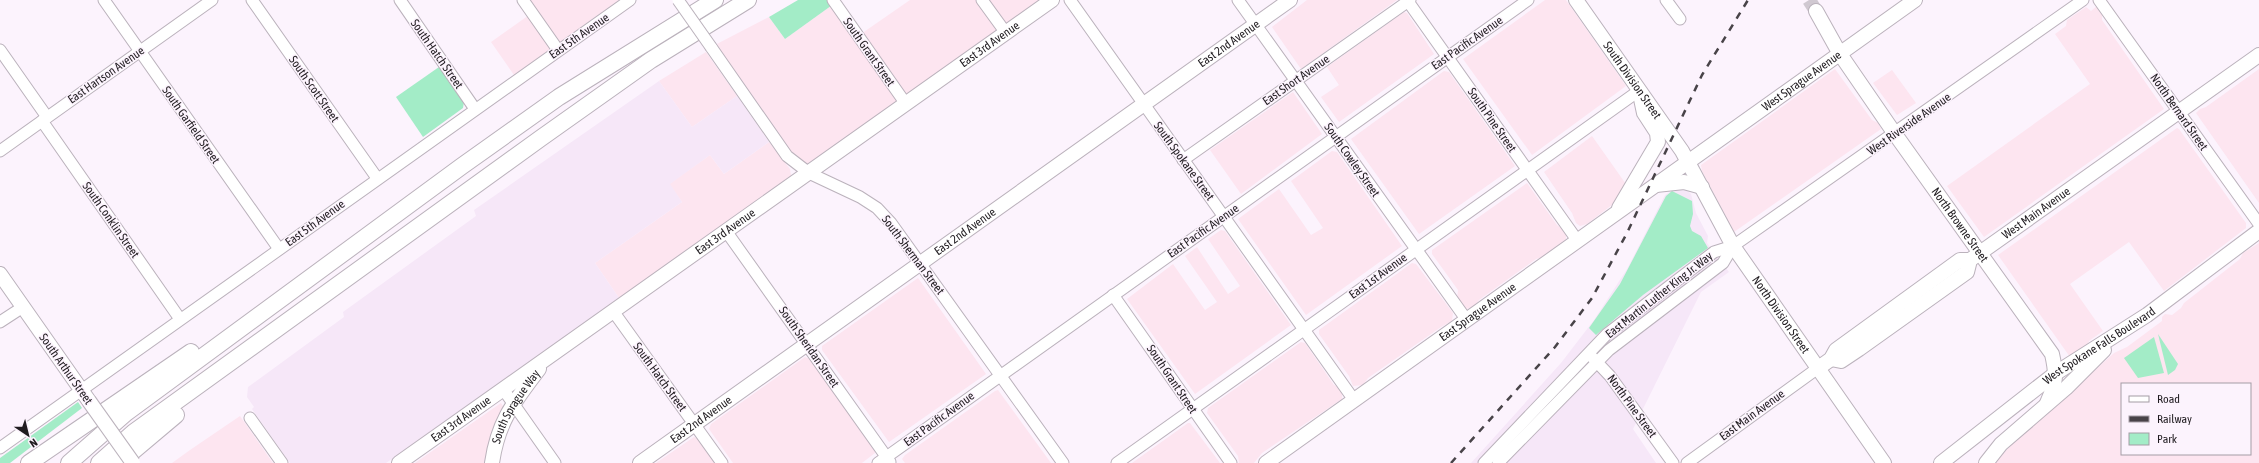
<svg xmlns="http://www.w3.org/2000/svg" width="2259" height="463" font-family="'Asap Condensed',sans-serif">
<style>
.commercial{fill:#fde5f0;fill-rule:evenodd}
.built{fill:#f6e7f8}
.green{fill:#a3ecc7}
.lines{fill:none;stroke-linecap:round;stroke-linejoin:round}
.major-tunnel{stroke:#d0c8d1;stroke-width:14;stroke-dasharray:14 7;stroke-linecap:butt}
.minor-casing{stroke:#bbb2bc;stroke-width:13}
.major-casing{stroke:#bbb2bc;stroke-width:16}
.highway-casing{stroke:#bbb2bc;stroke-width:18}
.minor{stroke:#fff;stroke-width:11}
.major{stroke:#fff;stroke-width:14}
.highway{stroke:#fff;stroke-width:16}
.rail{stroke:#484348;stroke-width:2.5;stroke-dasharray:7 7;stroke-linecap:butt}
.minor-bridge-casing{stroke:#bbb2bc;stroke-width:13;stroke-linecap:butt}
.major-bridge-casing{stroke:#bbb2bc;stroke-width:16;stroke-linecap:butt}
.minor-bridge{stroke:#fff;stroke-width:11}
.major-bridge{stroke:#fff;stroke-width:14}
.labels{text-anchor:middle;dominant-baseline:central;stroke-width:3;stroke-linejoin:round;paint-order:stroke}
.street-label{font-size:12px;fill:#201c20;stroke:#fcf3fd}
</style>
<rect width="100%" height="100%" fill="#fcf3fd"/>
<g class="commercial">
<path d="M518,0H619L514,75L491,42L529,15Z"/>
<path d="M910,0H1052L809,173L787,156L711,47L769,17L785,39L835,3L858,36Z"/>
<path d="M1307,0H1397L1301,69L1272,27Z"/>
<path d="M1545,0H1566L1626,86L1532,155L1463,59Z"/>
<path d="M2097,6L2102,11V20L2164,109L1984,237L1947,186L2090,84L2055,34L2066,26L2067,20L2086,7L2091,11Z"/>
<path d="M1404,12L1407,13L1434,54L1339,122L1321,97L1339,85L1327,67Z"/>
<path d="M706,52L737,96L692,127L659,81Z"/>
<path d="M1835,69L1872,120L1878,123L1881,129L1734,232L1702,171L1701,165Z"/>
<path d="M2259,69V203L2196,113L2200,109L2206,107Z"/>
<path d="M1892,70L1916,103L1897,115L1873,83Z"/>
<path d="M1444,71L1449,72L1515,166L1419,234L1351,139Z"/>
<path d="M1293,92L1322,134L1241,194L1210,150Z"/>
<path d="M2177,128L2179,129L2246,223V228L2164,291L2129,242L2070,284L2103,331L2089,341L2088,344L2070,357L1998,255Z"/>
<path d="M1592,136L1628,187L1625,195L1587,224L1580,226L1576,223L1572,213L1544,172Z"/>
<path d="M769,142L790,169L791,176L788,179L619,298L595,263L682,202L669,184L710,155L724,174Z"/>
<path d="M1332,151L1337,152L1402,246L1306,315L1238,219L1279,189L1311,235L1323,228L1291,181Z"/>
<path d="M1527,183L1557,225L1566,232V239L1543,257L1536,259L1479,300L1474,307L1466,309L1462,307L1457,299L1458,290L1432,254V250Z"/>
<path d="M1221,230L1225,231L1291,325L1195,394L1127,299L1173,264L1205,310L1217,302L1185,256L1197,247L1228,294L1240,286L1208,239Z"/>
<path d="M2259,243V463H1995L2009,447L2114,353L2127,347L2162,321V317L2165,314L2172,315L2181,308L2184,303L2240,259L2243,253ZM2122,384H2250V454H2122Z"/>
<path d="M1412,263L1416,264L1453,313L1452,321L1441,327L1368,378L1363,385L1353,386L1349,376L1319,334V330Z"/>
<path d="M918,278L986,374L889,442L822,350V346Z"/>
<path d="M1301,342L1305,343L1334,385L1340,388L1342,392V399L1262,453L1254,463H1239L1238,456L1207,413L1208,408Z"/>
<path d="M805,357L810,359L875,450V453L862,463H733L709,429L711,424Z"/>
<path d="M998,390L1051,463H905L902,459L905,455L995,391Z"/>
<path d="M501,403L504,408L487,463H415Z"/>
<path d="M240,416L273,463H172L190,450Z"/>
<path d="M1190,423L1220,463H1132L1188,423Z"/>
<path d="M694,437L698,439L716,463H656Z"/>
</g>
<g class="built">
<path d="M659,81L692,127L737,96L769,142L724,174L710,155L670,184L682,202L595,263L619,298L386,463H290L252,409L254,407L247,397L248,387L344,317L343,312L476,216L474,210Z"/>
<path d="M1673,190H1687L1691,194L1696,213L1708,236L1707,243L1729,272L1701,292L1633,429L1656,463H1471L1561,363L1594,320L1627,269L1665,195Z"/>
</g>
<g class="green">
<path d="M798,0H833L835,3L785,39L769,17Z"/>
<path d="M439,67L464,102L463,108L423,137L396,97Z"/>
<path d="M1672,191L1692,201L1693,214L1690,226L1692,231L1701,236L1708,248L1643,295L1596,335L1589,328L1620,284L1666,196Z"/>
<path d="M2158,334L2178,364L2175,370L2168,375Z"/>
<path d="M2154,337L2164,373L2138,378L2124,358Z"/>
<path d="M78,402L82,408L10,463H0V458Z"/>
</g>
<g class="lines">
<path class="major-tunnel" d="M1809,0L1816,11"/>
<g class="minor-casing">
<g id="minor">
<path d="M104,0L279,249"/>
<path d="M252,0L377,178"/>
<path d="M400,0L475,109"/>
<path d="M523,0L558,50"/>
<path d="M833,0L906,104"/>
<path d="M982,0L1006,33"/>
<path d="M1070,0L1354,400"/>
<path d="M1238,0L1466,319"/>
<path d="M1407,0L1577,240"/>
<path d="M1666,0L1680,19"/>
<path d="M2099,0L2259,224"/>
<path d="M711,47L787,156L809,173L860,197L877,208L891,223L1063,463"/>
<path d="M0,50L47,117"/>
<path d="M42,121L180,319"/>
<path d="M0,151L212,0"/>
<path d="M1183,160L1410,0"/>
<path d="M726,231L890,462"/>
<path d="M1113,295L1231,463"/>
<path d="M613,311L722,463"/>
<path d="M0,322L23,307"/>
<path d="M1592,357L1610,376L1673,463"/>
<path d="M503,389L555,463"/>
<path d="M250,418L282,463"/>
<path d="M0,448L630,0"/>
<path d="M878,463L1528,0"/>
<path d="M1117,463L1640,90"/>
<path d="M1484,463L1607,334L1714,252L1733,246L2083,0"/>
<path d="M1498,463L1609,350L1723,263L1733,246"/>
<path d="M1687,463L1818,368"/>
</g>
</g>
<g class="major-casing">
<g id="major">
<path id="s1" d="M1576,0L1682,151L1733,246L1884,463"/>
<path id="s2" d="M1816,11L1840,54L1895,134L2052,354C2057,376 2056,383 2047,403"/>
<path d="M1656,185L1684,182L1702,187"/>
<path d="M1619,208L1658,142L1657,133L1644,113L1640,94"/>
<path d="M0,274L89,401"/>
<path id="s3" d="M1831,359L1841,361L1859,349L1967,272L1970,260L2259,55"/>
<path d="M1824,364L1831,359L1836,350L1960,260H1970"/>
<path id="s4" d="M399,463L1052,0"/>
<path id="s5" d="M492,463C498,421 514,402 539,369"/>
<path id="s6" d="M640,463L1290,0"/>
<path id="s7" d="M1266,463L1915,0"/>
<path id="s8" d="M1941,463L2056,373L2147,315L2259,231"/>
<path d="M1986,463L2001,444L2066,388L2104,350"/>
</g>
</g>
<g class="highway-casing">
<g id="highway">
<path d="M29,463L191,352"/>
<path d="M69,463L126,413L462,166L559,97L715,0"/>
<path d="M99,463L134,432L541,138L651,60L748,0"/>
<path d="M119,463L176,415"/>
</g>
</g>
<use href="#minor" class="minor"/>
<use href="#major" class="major"/>
<use href="#highway" class="highway"/>
<path class="rail" d="M1451,463L1555,347L1592,298L1627,233L1702,75L1748,0"/>
<g class="minor-bridge-casing">
<path id="minor-bridge" d="M678,0L711,47"/>
</g>
<g class="major-bridge-casing">
<path id="major-bridge" d="M89,401L133,463"/>
</g>
<use href="#minor-bridge" class="minor-bridge"/>
<use href="#major-bridge" class="major-bridge"/>
</g>
<g class="labels">
<g class="street-label">
<text transform="translate(579 36) rotate(-35)">East 5th Avenue</text>
<text transform="translate(1467 43) rotate(-35)">East Pacific Avenue</text>
<text stroke="none"><textPath href="#s4" startOffset="724">East 3rd Avenue</textPath></text>
<text stroke="none"><textPath href="#s6" startOffset="723">East 2nd Avenue</textPath></text>
<text transform="translate(869 52) rotate(55)">South Grant Street</text>
<text transform="translate(437 54) rotate(55)">South Hatch Street</text>
<text transform="translate(106 75) rotate(-35)">East Hartson Avenue</text>
<text transform="translate(1296 80) rotate(-35)">East Short Avenue</text>
<text stroke="none"><textPath href="#s1" startOffset="98">South Division Street</textPath></text>
<text stroke="none"><textPath href="#s7" startOffset="658">West Sprague Avenue</textPath></text>
<text transform="translate(314 89) rotate(55)">South Scott Street</text>
<text transform="translate(2179 112) rotate(55)">North Bernard Street</text>
<text transform="translate(1492 120) rotate(55)">South Pine Street</text>
<text transform="translate(1909 124) rotate(-35)">West Riverside Avenue</text>
<text transform="translate(191 125) rotate(55)">South Garfield Street</text>
<text transform="translate(1352 160) rotate(55)">South Cowley Street</text>
<text transform="translate(1184 161) rotate(54)">South Spokane Street</text>
<text stroke="none"><textPath href="#s3" startOffset="258">West Main Avenue</textPath></text>
<text transform="translate(111 220) rotate(55)">South Conklin Street</text>
<text transform="translate(315 223) rotate(-36)">East 5th Avenue</text>
<text stroke="none"><textPath href="#s2" startOffset="258">North Browne Street</textPath></text>
<text transform="translate(1203 231) rotate(-35)">East Pacific Avenue</text>
<text stroke="none"><textPath href="#s4" startOffset="400">East 3rd Avenue</textPath></text>
<text stroke="none"><textPath href="#s6" startOffset="399">East 2nd Avenue</textPath></text>
<text transform="translate(913 255) rotate(53)">South Sherman Street</text>
<text transform="translate(1378 276) rotate(-36)">East 1st Avenue</text>
<text transform="translate(1659 295) rotate(-38)">East Martin Luther King Jr. Way</text>
<text stroke="none"><textPath href="#s7" startOffset="260">East Sprague Avenue</textPath></text>
<text stroke="none"><textPath href="#s1" startOffset="376">North Division Street</textPath></text>
<text stroke="none"><textPath href="#s8" startOffset="197">West Spokane Falls Boulevard</textPath></text>
<text transform="translate(809 347) rotate(55)">South Sheridan Street</text>
<text transform="translate(66 369) rotate(55)">South Arthur Street</text>
<text transform="translate(660 377) rotate(54)">South Hatch Street</text>
<text transform="translate(1172 379) rotate(56)">South Grant Street</text>
<text transform="translate(1632 406) rotate(54)">North Pine Street</text>
<text stroke="none"><textPath href="#s5" startOffset="62">South Sprague Way</textPath></text>
<text transform="translate(1752 415) rotate(-36)">East Main Avenue</text>
<text stroke="none"><textPath href="#s4" startOffset="76">East 3rd Avenue</textPath></text>
<text transform="translate(939 419) rotate(-36)">East Pacific Avenue</text>
<text stroke="none"><textPath href="#s6" startOffset="75">East 2nd Avenue</textPath></text>
</g>
</g>
<rect x="2121" y="383" width="130" height="72" fill="#fcf3fd" stroke="#a49da5"/>
<rect x="2129" y="396" width="20" height="6" fill="#ffffff" stroke="#a49da5"/>
<text x="2157" y="403" font-size="12" fill="#201c20">Road</text>
<rect x="2129" y="416" width="20" height="6" fill="#484348" stroke="#a49da5"/>
<text x="2157" y="423" font-size="12" fill="#201c20">Railway</text>
<rect x="2129" y="433" width="20" height="12" fill="#a3ecc7" stroke="#a49da5"/>
<text x="2157" y="443" font-size="12" fill="#201c20">Park</text>
<g transform="translate(28 435) rotate(145)" stroke="#fcf3fd" stroke-width="3" paint-order="stroke">
<path d="M0-3L7 15L0 10L-7 15Z" fill="#201c20"/>
<text y="-6" font-size="11" font-weight="bold" text-anchor="middle" fill="#201c20">N</text>
</g>
</svg>
